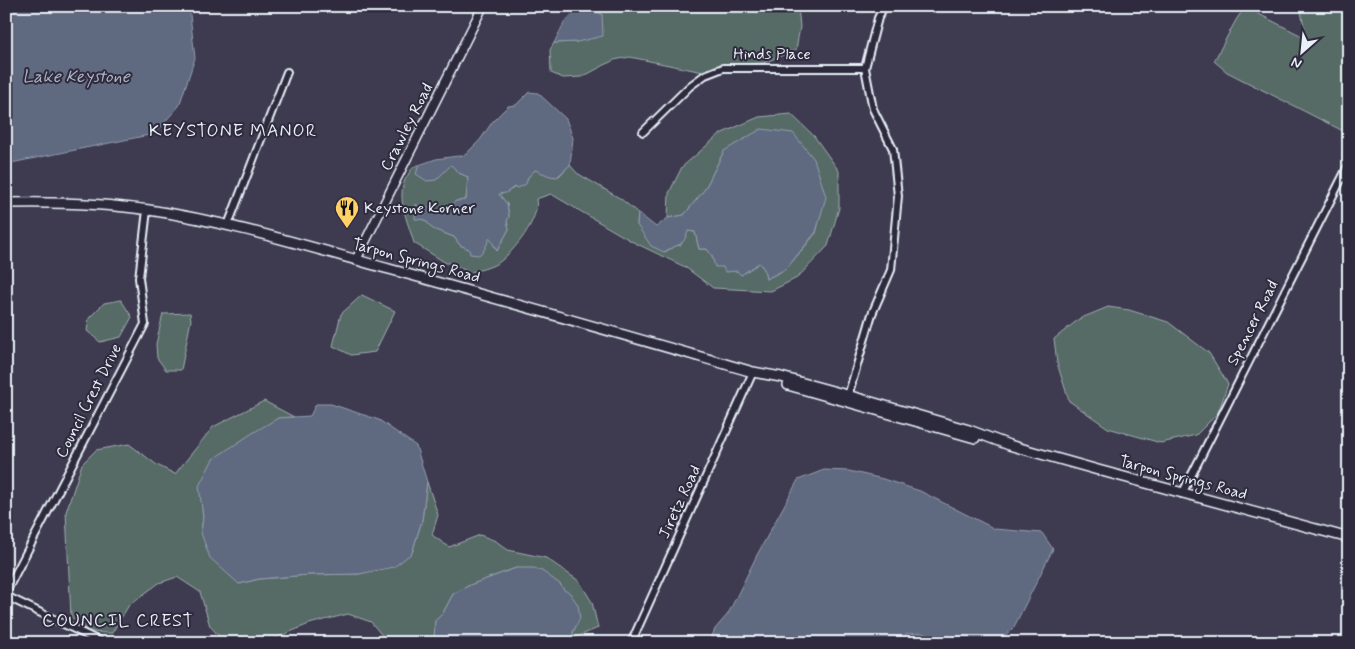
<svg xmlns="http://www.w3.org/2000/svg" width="1355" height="649" font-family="Mynerve,sans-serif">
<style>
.green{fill:#576b66;stroke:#a0aeaf}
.water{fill:#5e6980;stroke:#959fb0}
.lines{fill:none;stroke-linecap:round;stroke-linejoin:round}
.minor-casing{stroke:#e8f1f8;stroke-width:10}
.tertiary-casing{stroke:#e8f1f8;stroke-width:11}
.secondary-casing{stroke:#e8f1f8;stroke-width:12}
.minor{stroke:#2f2a3d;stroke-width:6}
.tertiary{stroke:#2f2a3d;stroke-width:8}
.secondary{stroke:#2f2a3d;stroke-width:9}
.labels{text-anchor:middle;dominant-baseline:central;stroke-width:4;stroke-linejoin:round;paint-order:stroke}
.street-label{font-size:16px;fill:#e8f1f8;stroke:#2f2a3d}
.poi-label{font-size:16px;fill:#e8f1f8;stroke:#2f2a3d;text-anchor:start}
.water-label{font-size:18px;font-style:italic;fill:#aab4c2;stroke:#2f2a3d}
.neighbourhood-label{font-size:18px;letter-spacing:1px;fill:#e8f1f8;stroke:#2f2a3d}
</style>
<rect width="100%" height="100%" fill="#3e3a50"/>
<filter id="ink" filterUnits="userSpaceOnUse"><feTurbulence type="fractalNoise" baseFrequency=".02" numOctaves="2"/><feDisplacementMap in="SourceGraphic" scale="10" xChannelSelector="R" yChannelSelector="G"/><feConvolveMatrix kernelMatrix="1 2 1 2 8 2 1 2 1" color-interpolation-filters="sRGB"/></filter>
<g filter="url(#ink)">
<g class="green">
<path d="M580,6H798L800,27L796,50L763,63L724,64L703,72L630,57L614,60L582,77L563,78L551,73L550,50L554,43L577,42L602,14Z"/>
<path d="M1300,6H1349V134L1227,72L1214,61L1236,20L1245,7L1306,38Z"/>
<path d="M791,114L814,136L839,171V208L828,246L797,278L771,291L713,288L685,267L633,242L551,194L536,199C541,218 513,253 498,263C489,268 478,271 468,272L452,263H446L414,243C408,222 394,194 408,175C411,170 413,166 419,165L417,174L436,180L451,165L459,173L468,177L466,200L456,201L438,214L415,218L425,220L433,229L454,237L460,245L469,249H484L490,237L497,251L509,229L507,221L509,216L507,204L499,194C512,192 526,180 535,170L559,176L570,165L577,173L621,199L638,213L637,225L665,252L675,246L681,245L688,231L695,232L699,249H707L723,267L737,271L741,275L759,263L764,269L766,279L786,269L816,233L825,197L724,151L705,189L684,215L668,218L669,193L682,167L720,134L759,117Z"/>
<path d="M362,295L395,311L375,352L351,355L333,346L341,314Z"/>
<path d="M121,300L132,317L121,337L100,342L87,331L89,318L104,303Z"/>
<path d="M1108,307L1129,310L1168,322L1209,353L1228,384L1218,413L1196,435L1161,443L1108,428L1069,401L1057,363L1054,339L1079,319Z"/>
<path d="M190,313L191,320L181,370H166L157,358L156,344L163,314Z"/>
<path d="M264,401L294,417L278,418L200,486L203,517L201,533L239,584L259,579L308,575L359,574L412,553L422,520L427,482L438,515L432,535L449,547L480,535L496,541L508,550L546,558L579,581L592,602L598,628L574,638L573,632L580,618L560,584L516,568L470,585L453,594L443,613L435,621L434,643H388L371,622L348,614L309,624L264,643H225L210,626L200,592L177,577L159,583L129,605L112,633C88,633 88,632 71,617L66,512L82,464L96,450L129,444L157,465L175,474L213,427Z"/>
</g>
<g class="water">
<path d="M6,6H189L195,58L179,106L154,134L6,164Z"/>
<path d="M580,6L602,14L603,36L577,42L554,43L565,21Z"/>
<path d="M529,92L538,93L566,119L573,138L570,165L557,177L550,176L535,170L528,177L526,184L518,188L514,187L506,193L499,194L507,204L509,217L507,221L509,229L497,251L490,238L484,250L479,255L470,254L469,249L460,245L454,237L433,229L425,220L415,219L416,204L421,208L431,207L438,214L456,201L466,200L468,177L459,173L451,165L436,180L427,181L416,174L419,165L436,159L465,155L480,140L493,121L508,106L516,105Z"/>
<path d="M761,129L793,133L814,159L826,197L816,232L786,269L766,279L764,269L759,263L741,275L737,271L725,272L723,267H715L712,256L707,249H699L695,232L688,231C683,248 678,243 664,252L651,246L637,225L638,213L656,227L668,218L684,215L705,189L724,151Z"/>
<path d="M316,404H331L379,420L416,446L427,482L422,520L412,553L394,567L359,574L308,575L259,579L239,584L210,558L201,533L203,517L199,486L213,459L251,434L278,418L310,416Z"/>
<path d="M824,470L849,471L883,479L920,491L995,529L1042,533L1053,549L1014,627L997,643L938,639L922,633L906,634L902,643H709L715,629L728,614L757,555L798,480Z"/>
<path d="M516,568H534L542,571L560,584L564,590L570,593L578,605L580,618L573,632V643H434L435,621L443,613L453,594L470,585Z"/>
</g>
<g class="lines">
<g class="minor-casing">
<g id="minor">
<path d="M643,132L690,86L705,75L723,68H865"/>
<path d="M228,225L287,72"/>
<path d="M847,399L872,314L891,270L898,196L893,149L873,109L865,68L878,18L884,6"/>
<path d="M1182,494L1349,164"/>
<path d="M6,592L145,324L139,278L147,210"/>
<path d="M6,596L103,643"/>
<path d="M631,643L753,372"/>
</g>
</g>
<g class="tertiary-casing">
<path id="tertiary" d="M356,260L483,6"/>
</g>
<g class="secondary-casing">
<g id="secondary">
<path d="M6,203C54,202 101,203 149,210C230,222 309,247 389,269C510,302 631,337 753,372L781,377L847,395L969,430L1009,445L1098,470L1349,538"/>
<path d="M788,385L975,438"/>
</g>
</g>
<use href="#minor" class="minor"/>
<use href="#tertiary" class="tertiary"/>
<use href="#secondary" class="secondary"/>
</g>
</g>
<defs>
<g id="restaurant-pin" transform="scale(1.25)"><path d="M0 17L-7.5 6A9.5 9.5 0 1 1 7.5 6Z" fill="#ffd166" stroke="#2f2a3d"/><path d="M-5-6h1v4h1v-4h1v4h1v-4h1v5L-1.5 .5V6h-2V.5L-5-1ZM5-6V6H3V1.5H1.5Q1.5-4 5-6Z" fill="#111"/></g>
</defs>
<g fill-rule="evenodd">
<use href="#restaurant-pin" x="347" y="208"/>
</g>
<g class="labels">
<g class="street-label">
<text x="772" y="54">Hinds Place</text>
<text transform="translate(407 127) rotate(-63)">Crawley Road</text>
<text transform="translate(416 261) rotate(15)">Tarpon Springs Road</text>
<text transform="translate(1253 323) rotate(-63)">Spencer Road</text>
<text transform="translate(89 401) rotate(-63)">Council Crest Drive</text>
<text transform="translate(1183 478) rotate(15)">Tarpon Springs Road</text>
<text transform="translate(680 502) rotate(-65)">Jiretz Road</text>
</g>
<g class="poi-label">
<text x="364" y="208">Keystone Korner</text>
</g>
<g class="water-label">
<text x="76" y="77">Lake Keystone</text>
</g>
<g class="neighbourhood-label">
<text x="233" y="131">KEYSTONE MANOR</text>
<text x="118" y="621">COUNCIL CREST</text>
</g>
</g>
<rect width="1355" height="649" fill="none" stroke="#2f2a3d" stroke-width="25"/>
<rect x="12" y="12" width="1330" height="624" fill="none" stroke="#e8f1f8" stroke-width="2" filter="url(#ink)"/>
<g transform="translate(1302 52) rotate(207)" stroke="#2f2a3d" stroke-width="4" paint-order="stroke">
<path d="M0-4L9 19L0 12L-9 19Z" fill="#e8f1f8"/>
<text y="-8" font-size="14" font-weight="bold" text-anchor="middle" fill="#e8f1f8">N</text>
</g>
</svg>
